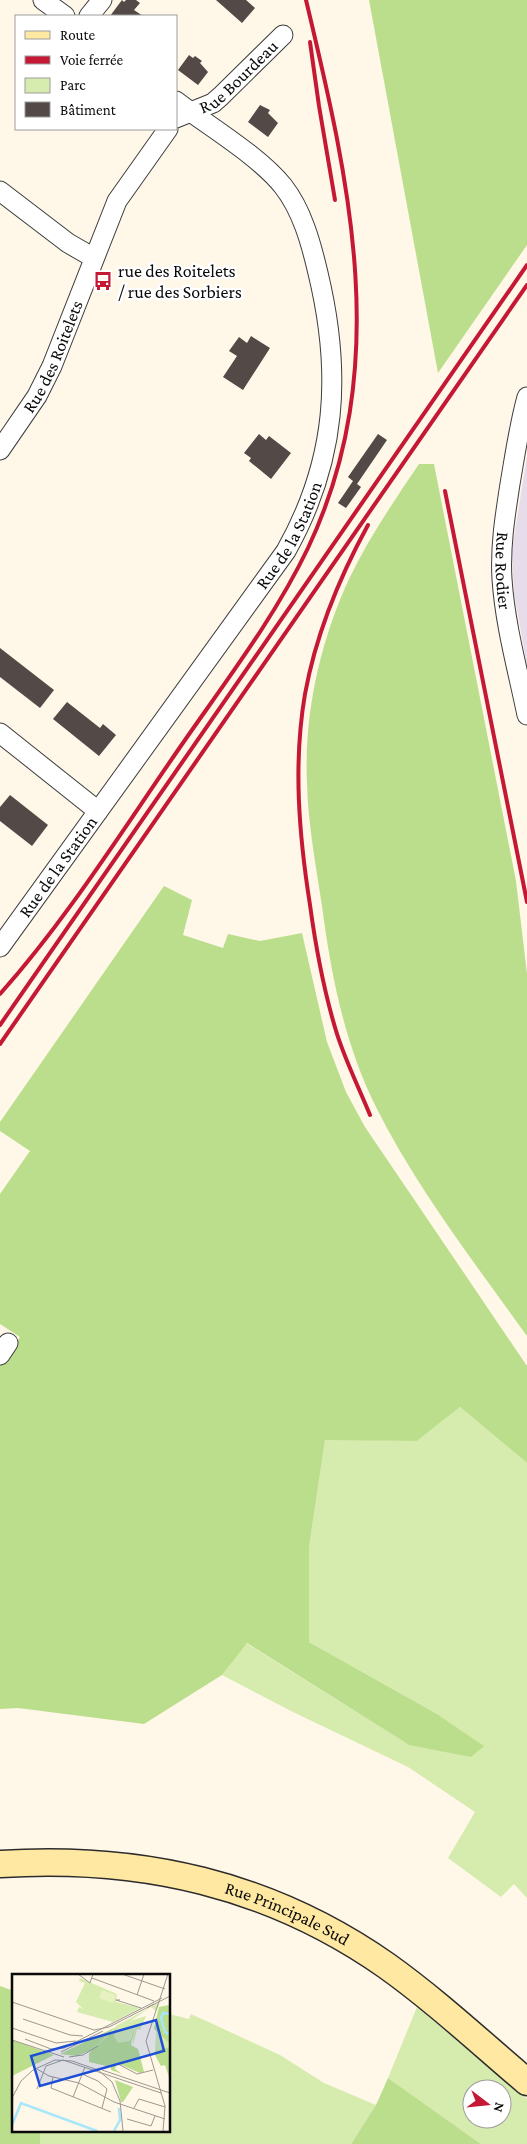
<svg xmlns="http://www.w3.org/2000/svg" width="527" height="2144" font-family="'Crimson Pro',serif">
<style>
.industrial{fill:#e7dcea}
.green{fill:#d6ecae;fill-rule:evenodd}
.forest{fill:#bbde8c}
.building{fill:#534946}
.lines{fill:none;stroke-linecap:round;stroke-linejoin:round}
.street-casing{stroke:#3d3d3d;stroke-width:21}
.secondary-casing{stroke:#2c2c2c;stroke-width:29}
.street{stroke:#fff;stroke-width:19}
.secondary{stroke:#ffe9a2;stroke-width:26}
.rail{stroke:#c41835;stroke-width:4}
.labels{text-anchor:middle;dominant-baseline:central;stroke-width:5;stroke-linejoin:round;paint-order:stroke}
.street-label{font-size:18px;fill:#0a0a0a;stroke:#fff}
.poi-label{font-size:18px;fill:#0a0a0a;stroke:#fff;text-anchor:start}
.inset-river{fill:none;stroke:#a7e6fb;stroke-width:2.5}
.inset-road{fill:none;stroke:#9d988f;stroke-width:1}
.view{fill:#1d4ed8;fill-opacity:0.15;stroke:#1d4ed8;stroke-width:2.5}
.inset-edge{fill:none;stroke:#0a0a0a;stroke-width:2.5}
</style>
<rect width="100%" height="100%" fill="#fff7e7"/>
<path class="industrial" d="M527,456V665L514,594L512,549Z"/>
<g class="green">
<path d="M460,1407L527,1463V1898L514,1884L501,1897L448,1858L475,1812L408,1767L293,1712L222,1675L246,1643L409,1745L483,1746L437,1714L309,1642V1547L325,1439L417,1441Z"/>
<path d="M417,2007L527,2099V2144H481L388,2078ZM472,2089H502V2119H472Z"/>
<path d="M169,2014L189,2019L191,2014L280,2055L324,2083L376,2105L351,2144H40V2130H169Z"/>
</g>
<g class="forest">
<path d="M369,0H527V245L438,373Z"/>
<path d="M419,464H434L516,881L527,974V1336C474,1262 418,1190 377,1109C345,1046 331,975 322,906C316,866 308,824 307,783C304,713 320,642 349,579C368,539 394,501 419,464Z"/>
<path d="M164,886L192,900L183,935L223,948L228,934L260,941L302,933L327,1042L346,1092L365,1127L527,1366V1463L460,1407L417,1441L325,1440L309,1547V1642L437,1714L484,1746L471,1757L409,1745L247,1643L222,1675L144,1724L18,1708L0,1709V1366L20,1337L0,1324V1194L30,1151L0,1131V1122Z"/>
<path d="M0,1986L14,1991V2130H40V2144H0Z"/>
<path d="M388,2078L481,2144H351L376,2105Z"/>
</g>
<g class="building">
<path d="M122,0L124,2L126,0H136L140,3L134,10L143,16H110Z"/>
<path d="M216,0H246L255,8L242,23Z"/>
<path d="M189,55L193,58L195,56L202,61L200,63L208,72L198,85L178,70Z"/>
<path d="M260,105L270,110L268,113L278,123L268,137L248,122Z"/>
<path d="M251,336L270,348L243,390L223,377L237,356L229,351L239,337L247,343Z"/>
<path d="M259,434L266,440L269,436L291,453L271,479L249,461L251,458L244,453Z"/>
<path d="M378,434L387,440L357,484L361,487L346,508L338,503L353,481L348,477Z"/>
<path d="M0,648L54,690L40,708L0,677Z"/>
<path d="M67,702L100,728L103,724L116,735L99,756L53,719Z"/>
<path d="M10,795L48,825L32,846L0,821V807Z"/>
</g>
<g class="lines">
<g class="street-casing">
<g id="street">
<path d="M43,0L65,16"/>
<path d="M89,16L102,0"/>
<path id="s1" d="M176,118L213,103L221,96L283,35"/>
<path d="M0,191L68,243L94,258"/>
<path id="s2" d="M527,397C519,426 515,455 510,484C505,516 500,547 502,579C505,625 518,671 527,715"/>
<path id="s3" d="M0,450L37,396L52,366L117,201L168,129"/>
<path d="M0,733L98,811"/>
<path id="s4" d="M0,947L286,551C337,460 342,373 318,273C311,243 302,210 283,186C258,155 208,126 176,101"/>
<path d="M0,1355L8,1343"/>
</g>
</g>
<g class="secondary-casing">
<g id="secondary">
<path id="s5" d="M0,1864C141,1855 270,1884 387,1966C436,2001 481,2043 527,2082"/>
</g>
</g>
<use href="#street" class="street"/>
<use href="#secondary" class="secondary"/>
<g class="rail">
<path d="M310,42L319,106L335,200"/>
<path d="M445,491L527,902"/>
<path d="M368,525C339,578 316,634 305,694C293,764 299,835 310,905C316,949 324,992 337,1034C346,1062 359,1088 370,1115"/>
<path d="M0,994C66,920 120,834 176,753C222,686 273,621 308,548C393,368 350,184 306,0"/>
<path d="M0,1025L527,265"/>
<path d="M0,1044L527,285"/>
</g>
</g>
<defs>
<g id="bus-bare" transform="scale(1.5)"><path d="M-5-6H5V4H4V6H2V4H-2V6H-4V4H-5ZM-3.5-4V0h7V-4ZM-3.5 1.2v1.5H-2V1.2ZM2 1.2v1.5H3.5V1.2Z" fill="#c41835" stroke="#fff" stroke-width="2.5" paint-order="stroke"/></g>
</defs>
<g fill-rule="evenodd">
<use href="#bus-bare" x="103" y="281"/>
</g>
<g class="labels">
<g class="street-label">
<text stroke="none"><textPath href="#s1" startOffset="76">Rue Bourdeau</textPath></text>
<text stroke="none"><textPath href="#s3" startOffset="108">Rue des Roitelets</textPath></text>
<text stroke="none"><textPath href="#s4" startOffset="504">Rue de la Station</textPath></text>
<text stroke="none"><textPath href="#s2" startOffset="176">Rue Rodier</textPath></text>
<text stroke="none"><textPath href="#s4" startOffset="99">Rue de la Station</textPath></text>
<text stroke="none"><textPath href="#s5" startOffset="295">Rue Principale Sud</textPath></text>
</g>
<g class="poi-label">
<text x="118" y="271">rue des Roitelets<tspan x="118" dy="21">/ rue des Sorbiers</tspan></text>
</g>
</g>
<g transform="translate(12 1974)">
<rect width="158" height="158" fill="#fff7e7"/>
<path d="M68,4L105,20L104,28L128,34L101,48L65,38L67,33L72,36L64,28L73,9L67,7ZM148,28L144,37L139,33L118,47L134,42L128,56L125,55L121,72L120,59L118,67L106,70L102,62L104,52ZM144,56L157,69V73L143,77Z" fill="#d6ecae"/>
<path d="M157,31V69L142,55L147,33ZM104,53L80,76L65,82L48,80ZM105,53L102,62L106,69L118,67L122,56L119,71L126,75L132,98L128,99L105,89L103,95L110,100L99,96V93L77,88V79ZM0,66L42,81L0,102ZM157,73L158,103H157L153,91L149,92L143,81V77ZM103,106L121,113L111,128H109Z" fill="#bbde8c"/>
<path d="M90,16L104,21L101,29L87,24Z" fill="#e7f2c1"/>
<path class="inset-river" d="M158,40L151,39L149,44L153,58L158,61M0,151L9,129L85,157M102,157L108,146L107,134"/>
<path class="inset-road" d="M66,0L78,9L81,0M110,0L153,15M80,4L142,27M125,21L132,0M108,26H104L129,34M0,28L82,56L97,53L142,30M135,34L158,22M11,45L58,61L71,62M0,54L44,69L64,67M13,65L39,75L52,74L150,24M0,66L52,83M49,78L91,57M57,83L71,81L86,72M106,90L125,100L141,96M25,95L37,102L67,109M90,96L158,119M70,100L86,107L95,115L90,134M41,103L39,114L99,138M67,109L102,128L153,145M25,115L34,92L51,86L149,119M61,123L73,93M0,124L9,107L21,96L43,86L60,87L86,96L100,108L108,127L111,157M122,134L127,125L153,133M115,145L139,152L143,142M151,157L153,132L134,67L156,0"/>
<path class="view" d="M144,46L152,77L28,112L19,82Z"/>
<rect width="158" height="158" class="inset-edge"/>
</g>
<rect x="15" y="15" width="162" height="115" fill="#ffffff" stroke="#9d9d9d"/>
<rect x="25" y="31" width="25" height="8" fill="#ffe9a2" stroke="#9d9d9d"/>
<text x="60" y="40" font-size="15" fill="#0a0a0a">Route</text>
<rect x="25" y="56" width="25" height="8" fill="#c41835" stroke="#9d9d9d"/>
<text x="60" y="65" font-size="15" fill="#0a0a0a">Voie ferrée</text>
<rect x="25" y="78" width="25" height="15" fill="#d6ecae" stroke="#9d9d9d"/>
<text x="60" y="90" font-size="15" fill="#0a0a0a">Parc</text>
<rect x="25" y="102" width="25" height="15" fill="#534946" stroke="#9d9d9d"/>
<text x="60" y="115" font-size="15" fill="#0a0a0a">Bâtiment</text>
<g transform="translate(487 2104) rotate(106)"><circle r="24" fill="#ffffff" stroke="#9d9d9d"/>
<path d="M0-4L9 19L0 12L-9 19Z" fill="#c41835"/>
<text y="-8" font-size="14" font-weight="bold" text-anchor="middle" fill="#0a0a0a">N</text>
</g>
</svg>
